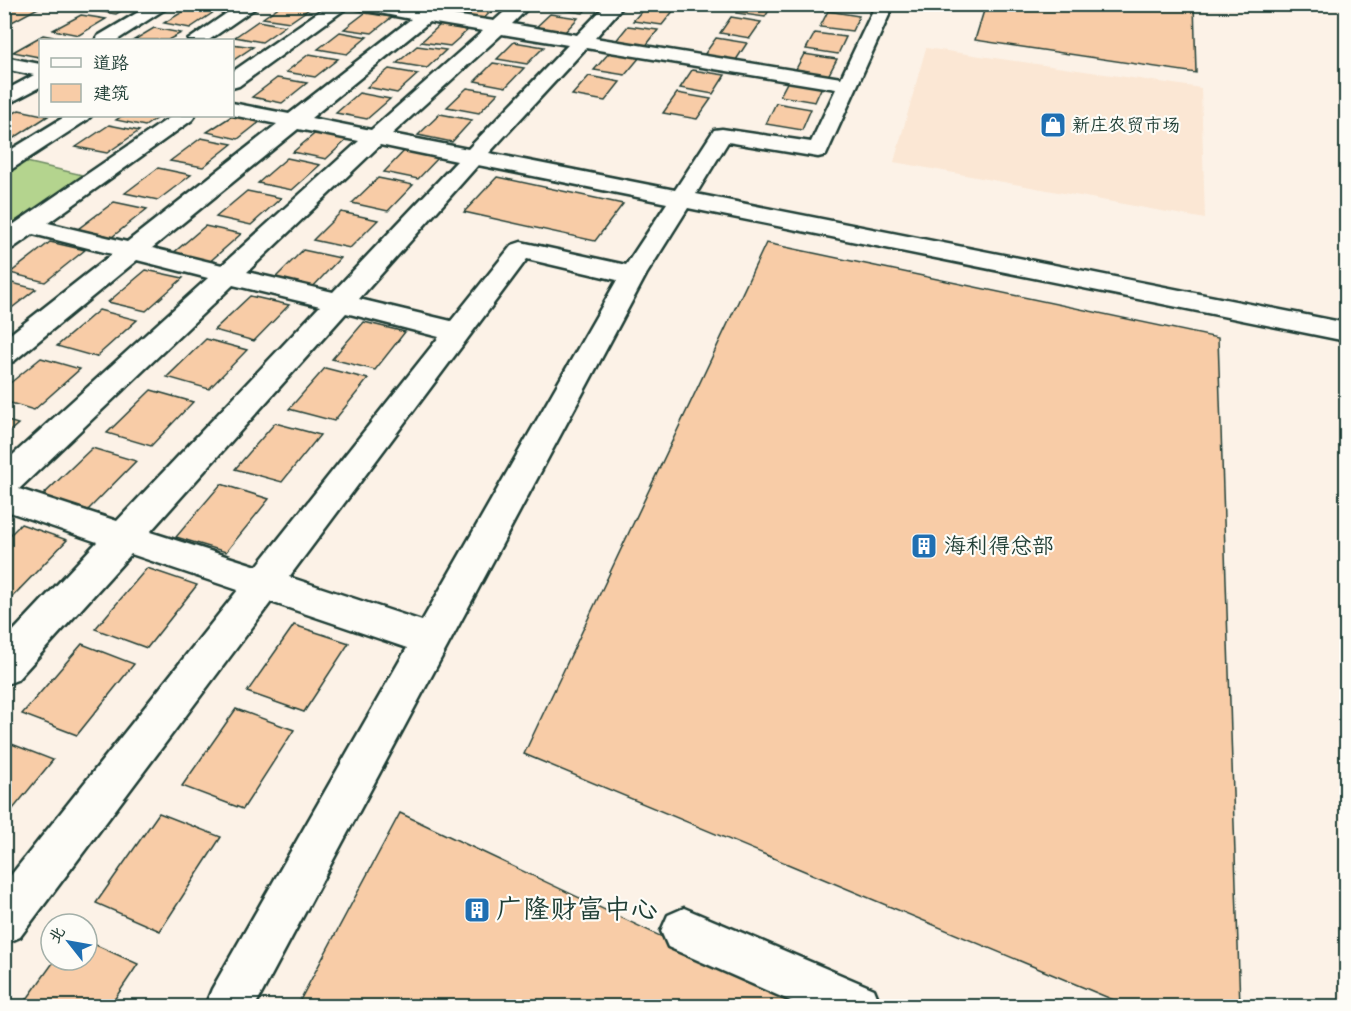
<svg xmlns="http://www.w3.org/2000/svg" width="1351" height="1011" font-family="'Architects Daughter','LXGW WenKai TC',sans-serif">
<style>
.built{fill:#fbe7d4}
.green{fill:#b4d48e;stroke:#6a8861;stroke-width:1.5}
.building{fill:#f8cca7;stroke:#1f3d34;stroke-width:1.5}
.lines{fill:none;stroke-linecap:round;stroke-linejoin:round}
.minor-casing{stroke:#1f3d34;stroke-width:5}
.minor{fill:#fdfcf7;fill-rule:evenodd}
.labels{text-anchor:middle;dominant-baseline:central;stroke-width:4.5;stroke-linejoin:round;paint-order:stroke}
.far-poi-label{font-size:18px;fill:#1f3d34;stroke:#fdfcf7;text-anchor:start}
.poi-label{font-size:22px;fill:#1f3d34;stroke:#fdfcf7;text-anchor:start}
.near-poi-label{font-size:27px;fill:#1f3d34;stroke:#fdfcf7;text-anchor:start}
</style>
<rect width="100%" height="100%" fill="#fcf2e7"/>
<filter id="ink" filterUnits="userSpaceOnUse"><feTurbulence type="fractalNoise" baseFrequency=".0167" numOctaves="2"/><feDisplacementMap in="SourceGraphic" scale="12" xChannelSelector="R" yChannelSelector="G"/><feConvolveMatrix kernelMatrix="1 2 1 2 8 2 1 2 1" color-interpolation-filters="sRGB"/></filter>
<g filter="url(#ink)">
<path class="built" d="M926,48L1201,88L1205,219L894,162Z"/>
<path class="green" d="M5,157L87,176L5,234Z"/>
<g class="building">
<path d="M12,4H28L40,7L12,22L4,20V8Z"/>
<path d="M101,4H133L116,14L91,10Z"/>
<path d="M283,4H297L312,7L290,22L263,18Z"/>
<path d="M467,4H488L497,6L481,21L453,17Z"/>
<path d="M559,4H591L583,13L555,9Z"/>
<path d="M741,4H773L765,17L736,13Z"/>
<path d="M986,4H1194L1196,73L975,40Z"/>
<path d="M646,6L674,10L662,25L633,21Z"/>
<path d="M189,8L214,12L190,28L164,23Z"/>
<path d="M828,11L859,16L852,31L820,27Z"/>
<path d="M365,13L392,17L372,33L344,29Z"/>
<path d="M550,14L578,18L563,34L534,29Z"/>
<path d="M81,15L106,19L79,35L53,30Z"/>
<path d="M731,17L761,22L750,38L720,33Z"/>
<path d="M258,21L285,26L262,42L235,37Z"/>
<path d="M440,25L468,30L450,46L421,42Z"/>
<path d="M628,26L658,30L645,47L615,42Z"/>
<path d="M154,28L181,33L168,40H134Z"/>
<path d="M340,32L367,37L347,54L318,49Z"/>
<path d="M815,33L846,37L838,54L806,49Z"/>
<path d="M43,35L69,40H40L39,57L13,52Z"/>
<path d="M716,38L747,43L736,60L704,55Z"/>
<path d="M514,42L544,47L527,64L497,59Z"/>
<path d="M232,44L253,47L232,61Z"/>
<path d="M417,46L446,50L427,68L397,63Z"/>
<path d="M609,53L640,57L625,75L594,70Z"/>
<path d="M309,54L338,59L315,77L286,72Z"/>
<path d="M804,54L837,59L828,76L795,71Z"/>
<path d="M493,63L524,68L506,87L475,81Z"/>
<path d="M389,69L418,74L397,93L367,87Z"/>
<path d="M692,70L725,75L713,94L680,88Z"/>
<path d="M589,76L620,82L605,101L572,95Z"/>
<path d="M790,77L824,82L815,102L780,96Z"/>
<path d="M277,78L307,83L282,103L252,97Z"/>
<path d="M467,88L498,93L479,113L447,107Z"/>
<path d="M359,93L390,99L367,119L336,113Z"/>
<path d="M677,93L711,99L697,119L663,113Z"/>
<path d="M776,103L811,109L802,130L766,124Z"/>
<path d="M19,110L48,116L14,138L4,135V119Z"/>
<path d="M232,113L266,117L238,139L207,132L232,116Z"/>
<path d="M440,114L472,120L452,142L418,135Z"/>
<path d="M122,116H160L145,126L116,120Z"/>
<path d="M109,125L139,131L107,153L76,147Z"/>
<path d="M319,130L351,136L326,159L293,152Z"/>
<path d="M201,138L232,144L203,167L170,161Z"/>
<path d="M407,148L441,155L418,179L384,172Z"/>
<path d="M287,158L320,165L292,190L258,183Z"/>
<path d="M158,168L191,175L158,200L125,193Z"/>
<path d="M497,177L623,204L595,241L464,212Z"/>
<path d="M378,178L413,185L388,211L352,203Z"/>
<path d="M247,191L281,198L251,225L216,217Z"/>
<path d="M114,202L147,209L112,237L78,229Z"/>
<path d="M341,212L378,220L350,248L313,240Z"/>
<path d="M205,226L241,234L207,264L171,255Z"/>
<path d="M50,242L85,250L45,282L10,273Z"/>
<path d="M766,243L1218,338L1240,1006H1128L524,754Z"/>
<path d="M303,250L340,258L310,290L272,281Z"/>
<path d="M146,270L183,278L146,311L108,302Z"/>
<path d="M4,281L36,289L4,314Z"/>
<path d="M250,296L289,305L254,341L214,330Z"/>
<path d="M99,310L137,320L96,357L57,346Z"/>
<path d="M364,322L405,332L375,370L332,359Z"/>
<path d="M206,339L247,350L209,389L167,377Z"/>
<path d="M41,358L80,369L34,410L4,401V388Z"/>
<path d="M325,368L368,379L334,421L289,409Z"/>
<path d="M151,390L193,402L151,446L107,433Z"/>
<path d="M4,420L18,424L4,436Z"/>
<path d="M275,423L320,435L282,482L235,469Z"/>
<path d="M92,448L136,461L88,510L42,496Z"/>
<path d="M221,484L269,499L226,552L176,537Z"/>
<path d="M21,524L67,540L12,597L4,594V541Z"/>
<path d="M147,568L197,585L147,648L95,629Z"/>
<path d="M294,625L349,643L304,712L247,692Z"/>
<path d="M82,644L134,664L77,735L22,714Z"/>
<path d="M236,709L294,730L243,809L182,786Z"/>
<path d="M4,741L53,760L4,820Z"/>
<path d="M159,813L221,837L160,931L96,903Z"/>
<path d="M400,813L808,1006H297Z"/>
<path d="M87,941L138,964L110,1006H22L55,960H87Z"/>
</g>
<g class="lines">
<g class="minor-casing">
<g id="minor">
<path d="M152,4H173L117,40H96L98,36Z"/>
<path d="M240,4H261L209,40H188Z"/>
<path d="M330,4H390L422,10L428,4H448L440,13L494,21L513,4H532L512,24L577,35L607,4H625L595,38L841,78L876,4H894L826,155L818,157L728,142L696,194L1346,323V341L688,208L646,275L255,1006H205L212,989L407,648L271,602L20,937L4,944V884L238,590L131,554L17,680L4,685V641L97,542L4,510V463L208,278L137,260L14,361L4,364V339L112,254L33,234L13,248L4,250V231L172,116H195L192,120L48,223L127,242L277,124L232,115V103L289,114L411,19L348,7L239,86L232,88V72ZM429,22L483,31L371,130L311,118ZM502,34L568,45L468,149L392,134ZM586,48L836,89L811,142L722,129L714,130L675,190L489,153ZM298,129L359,141L222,265L152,248ZM380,145L457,161L333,292L247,272ZM478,165L667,203L626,265L521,242L512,245L451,321L359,299ZM527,259L617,280L422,621L289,577ZM233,285L320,306L117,521L19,489ZM346,313L439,337L257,566L150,532Z"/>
<path d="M4,57L40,64V87L4,106V91L34,75L4,69Z"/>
<path d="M66,116H91L87,120L12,169L4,171V154Z"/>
<path d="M684,908L874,989L881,1006H802L668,947L661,931L668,915Z"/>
</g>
</g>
<use href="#minor" class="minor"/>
</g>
</g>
<defs>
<g id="shop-square" transform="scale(1.35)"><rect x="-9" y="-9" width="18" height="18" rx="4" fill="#1f6fb2" stroke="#fdfcf7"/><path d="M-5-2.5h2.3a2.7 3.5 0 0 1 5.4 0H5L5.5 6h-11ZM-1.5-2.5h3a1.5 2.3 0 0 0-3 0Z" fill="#fff"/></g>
<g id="building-square" transform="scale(1.35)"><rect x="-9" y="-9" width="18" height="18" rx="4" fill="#1f6fb2" stroke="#fdfcf7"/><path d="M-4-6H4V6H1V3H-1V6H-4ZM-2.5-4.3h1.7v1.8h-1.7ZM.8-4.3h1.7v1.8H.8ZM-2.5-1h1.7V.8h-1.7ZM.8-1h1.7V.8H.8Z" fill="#fff"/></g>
</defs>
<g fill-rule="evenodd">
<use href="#shop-square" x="1053" y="125"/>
<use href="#building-square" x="924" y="546"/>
<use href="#building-square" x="477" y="910"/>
</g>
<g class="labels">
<g class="far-poi-label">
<text x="1072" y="125">新庄农贸市场</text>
</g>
<g class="poi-label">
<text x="944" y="546">海利得总部</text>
</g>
<g class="near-poi-label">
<text x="496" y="910">广隆财富中心</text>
</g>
</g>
<rect width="1351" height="1011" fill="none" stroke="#fdfcf7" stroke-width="24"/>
<rect x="12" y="12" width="1327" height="987" fill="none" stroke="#1f3d34" stroke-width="2" filter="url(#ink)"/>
<rect x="39" y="39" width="195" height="78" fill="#fdfcf7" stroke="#a4b0a9" stroke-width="1.5"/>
<rect x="51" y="58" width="30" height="9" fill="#fdfcf7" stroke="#a4b0a9" stroke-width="1.5"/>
<text x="93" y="69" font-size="18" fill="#1f3d34">道路</text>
<rect x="51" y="84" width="30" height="18" fill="#f8cca7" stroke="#a4b0a9" stroke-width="1.5"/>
<text x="93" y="99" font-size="18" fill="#1f3d34">建筑</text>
<g transform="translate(69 942) rotate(301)"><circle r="28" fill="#fdfcf7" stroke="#a4b0a9" stroke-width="1.5"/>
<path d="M0-4.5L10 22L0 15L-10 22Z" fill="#1f6fb2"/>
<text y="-9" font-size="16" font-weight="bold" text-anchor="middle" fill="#1f3d34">北</text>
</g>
</svg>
